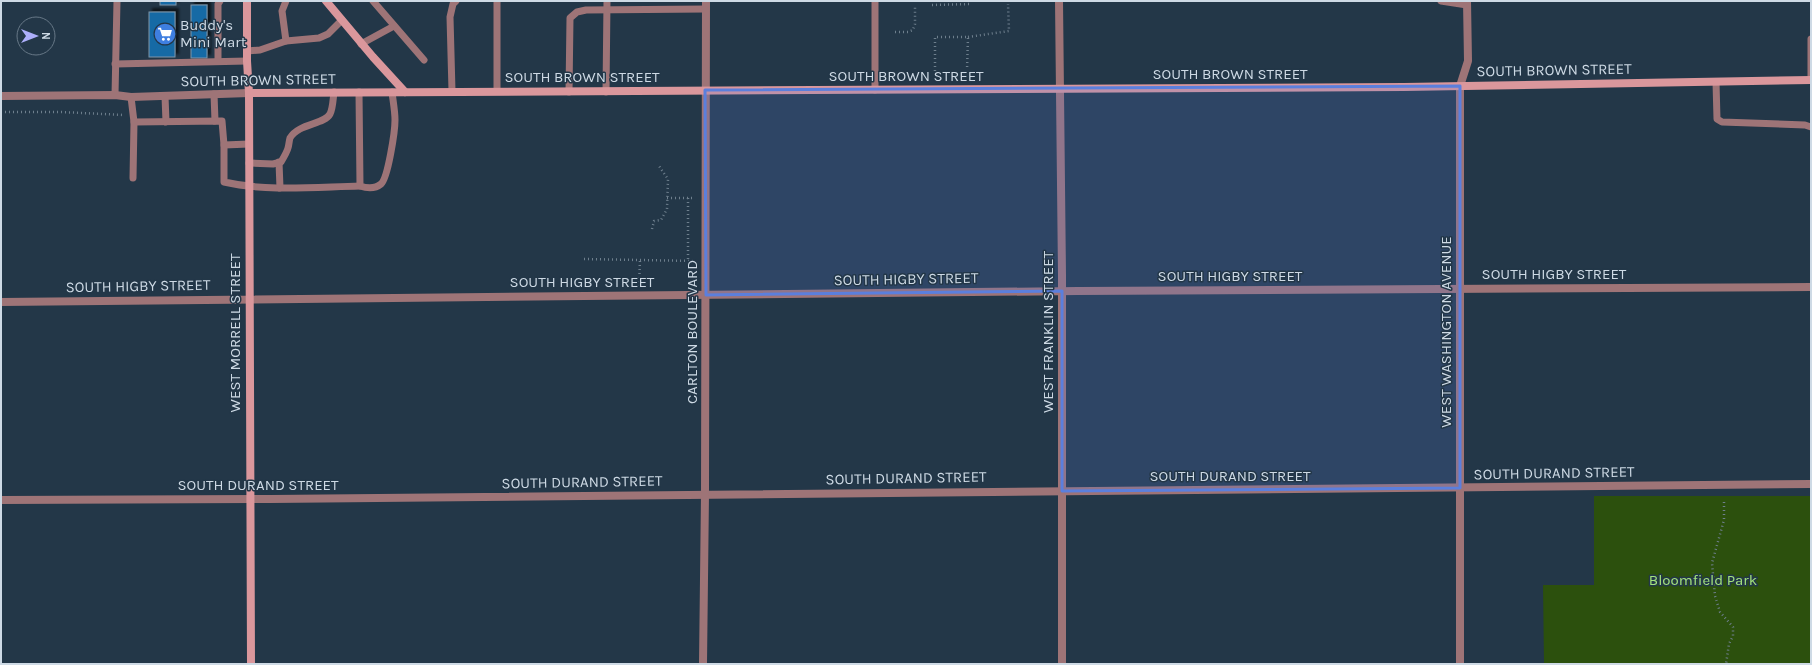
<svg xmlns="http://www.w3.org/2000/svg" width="1812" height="665" font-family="Karla,sans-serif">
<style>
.green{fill:#2c500d}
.building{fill:#186ba5;stroke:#7e95aa;filter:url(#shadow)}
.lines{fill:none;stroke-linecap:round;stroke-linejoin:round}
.path{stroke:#6e7f8d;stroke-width:2.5;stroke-dasharray:1 3;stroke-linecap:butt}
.lane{stroke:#9e7477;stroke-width:7}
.street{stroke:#9e7477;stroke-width:8}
.secondary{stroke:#da979c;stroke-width:8}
.marked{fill:#5b7fdd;fill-opacity:0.2;stroke:#5b7fdd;stroke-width:3;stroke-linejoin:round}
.labels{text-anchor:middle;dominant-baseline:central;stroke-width:3;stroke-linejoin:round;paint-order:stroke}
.poi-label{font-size:15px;fill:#cedae5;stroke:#233748;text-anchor:start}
.street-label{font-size:15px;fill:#cedae5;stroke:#233748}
.park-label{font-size:15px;fill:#a4e37c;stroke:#233748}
</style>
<defs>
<filter id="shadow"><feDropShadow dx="3.5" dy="-3.5" stdDeviation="1" flood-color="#0009"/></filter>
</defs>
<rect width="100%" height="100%" fill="#233748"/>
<path class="green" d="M1594,496H1811V664H1544L1543,585H1594Z"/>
<g class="building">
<rect x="160" y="1" width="16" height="4"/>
<rect x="191" y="5" width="16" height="53"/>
<rect x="149" y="12" width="26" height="45"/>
</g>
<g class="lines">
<g class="path">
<path d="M932,5L971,4"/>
<path d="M895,32H908L913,30L915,24V5"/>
<path d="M968,37L1009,31L1008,4"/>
<path d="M935,71V37H968L967,70"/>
<path d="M1,112H61L124,115"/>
<path d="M667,198H694"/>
<path d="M688,198V260"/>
<path d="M652,229L654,221L661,220L667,209L668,179L659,166"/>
<path d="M584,259L694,261"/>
<path d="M639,286L640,260"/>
<path d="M1724,502V520L1712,563L1715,596L1720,612L1733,627V636L1729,644L1726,664"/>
</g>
<g class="lane">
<path d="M373,1L424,60"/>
<path d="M497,1V91"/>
<path d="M875,1V90"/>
<path d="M1441,1L1467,5"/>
<path d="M286,41L282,11L286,1"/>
<path d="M361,44L394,26"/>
<path d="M247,51L260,50L286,41L319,38L328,34L342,20"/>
<path d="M218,61V4L220,1"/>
<path d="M115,64L247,61"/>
<path d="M1811,80V39"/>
<path d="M1716,82L1717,119L1722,122L1805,125L1811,127"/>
<path d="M452,91L450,17L453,4L456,1"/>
<path d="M359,92L360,186C366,188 375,189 381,184C388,178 395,131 395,120C395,111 393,101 392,92"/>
<path d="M569,92L570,18L577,12L586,10L706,9"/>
<path d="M606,92L607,1"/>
<path d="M214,94L215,121"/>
<path d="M115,95L117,1"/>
<path d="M165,96L166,122"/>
<path d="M131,97L134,122L222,121L224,145L249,144"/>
<path d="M224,145V182C268,192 315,187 360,186"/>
<path d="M279,162L280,188"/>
<path d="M249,163L273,164L281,162C284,157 287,152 288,148C289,145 289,141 290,138C299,123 324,125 330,114C333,108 333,99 334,92"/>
<path d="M133,178L134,122"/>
</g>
<g class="street">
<path d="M1059,1L1062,275V664"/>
<path d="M1,96L115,95L131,97L249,93"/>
<path d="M1,302L1078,291L1811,287"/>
<path d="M1,500L271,499L1811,484"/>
<path d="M703,664L705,494L706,1"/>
<path d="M1460,664V86L1468,61L1467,1"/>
</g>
<g class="secondary">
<path d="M247,1V61L249,93L251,664"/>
<path d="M326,1L373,57L405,92"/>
<path d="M249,93L1404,87L1811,80"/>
</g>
</g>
<path class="marked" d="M1460,86V488L1062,491V291L706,295L705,90Z"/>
<defs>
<g id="supermarket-disc" transform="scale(1.15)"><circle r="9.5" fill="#3f7fe0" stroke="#233748"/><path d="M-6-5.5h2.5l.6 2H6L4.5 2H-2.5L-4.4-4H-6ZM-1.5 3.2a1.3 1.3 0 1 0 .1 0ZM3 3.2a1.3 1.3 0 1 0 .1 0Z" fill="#fff"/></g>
</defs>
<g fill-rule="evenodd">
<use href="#supermarket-disc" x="165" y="34"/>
</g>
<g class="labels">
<g class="poi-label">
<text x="180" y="25">Buddy's<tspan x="180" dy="17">Mini Mart</tspan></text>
</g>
<g class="street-label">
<text transform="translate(1554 70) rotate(-1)">SOUTH BROWN STREET</text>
<text x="1230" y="74">SOUTH BROWN STREET</text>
<text x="906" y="76">SOUTH BROWN STREET</text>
<text x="582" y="77">SOUTH BROWN STREET</text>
<text transform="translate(258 80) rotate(-1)">SOUTH BROWN STREET</text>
<text x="1554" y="274">SOUTH HIGBY STREET</text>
<text x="1230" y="276">SOUTH HIGBY STREET</text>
<text transform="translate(906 279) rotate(-1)">SOUTH HIGBY STREET</text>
<text x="582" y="282">SOUTH HIGBY STREET</text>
<text transform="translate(138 286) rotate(-1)">SOUTH HIGBY STREET</text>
<text transform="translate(692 332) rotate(-90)">CARLTON BOULEVARD</text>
<text transform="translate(1048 332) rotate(-90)">WEST FRANKLIN STREET</text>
<text transform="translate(1446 332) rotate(-90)">WEST WASHINGTON AVENUE</text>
<text transform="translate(235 333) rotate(-90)">WEST MORRELL STREET</text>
<text transform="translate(1554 473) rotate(-1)">SOUTH DURAND STREET</text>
<text x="1230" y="476">SOUTH DURAND STREET</text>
<text transform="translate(906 478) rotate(-1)">SOUTH DURAND STREET</text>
<text transform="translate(582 482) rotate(-1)">SOUTH DURAND STREET</text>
<text x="258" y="485">SOUTH DURAND STREET</text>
</g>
<g class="park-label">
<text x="1703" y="580">Bloomfield Park</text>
</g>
</g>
<rect width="1812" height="665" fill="none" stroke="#cedae5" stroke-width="4"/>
<g transform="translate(36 36) rotate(90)"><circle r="19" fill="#233748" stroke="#677887"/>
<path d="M0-3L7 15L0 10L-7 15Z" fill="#adaffb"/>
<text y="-6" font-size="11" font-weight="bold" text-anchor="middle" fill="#cedae5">N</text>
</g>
</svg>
